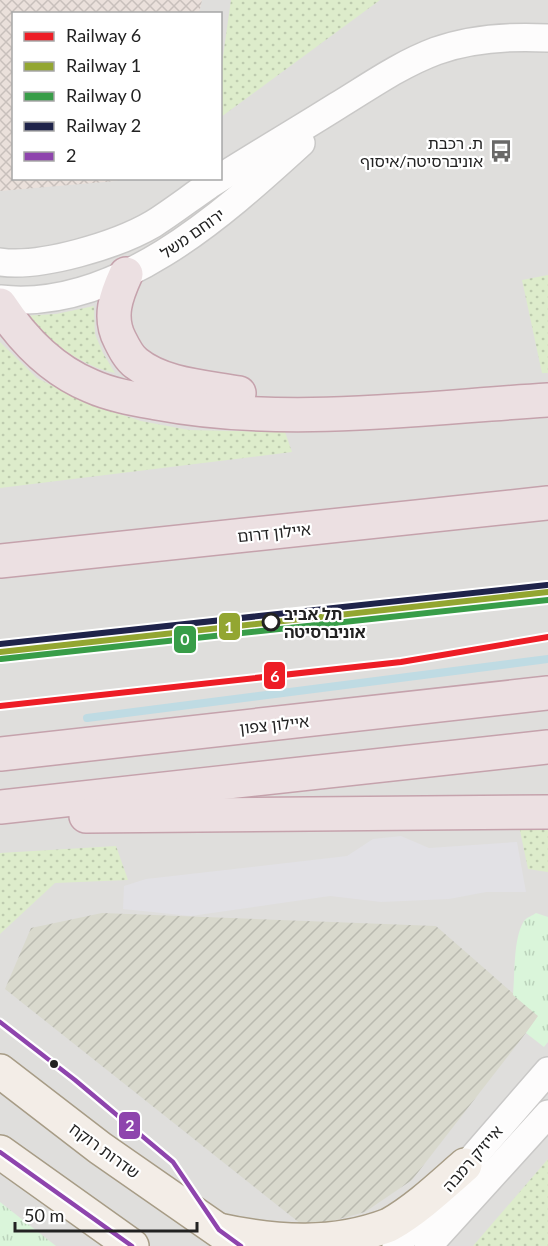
<svg xmlns="http://www.w3.org/2000/svg" width="548" height="1246" font-family="Lato,'Noto Sans Hebrew',sans-serif">
<style>
.residential{fill:#dfdedc;fill-rule:evenodd}
.military{fill:url(#military-cross-hatch)}
.construction{fill:url(#construction-furrows)}
.grass{fill:url(#grass-dots)}
.park{fill:url(#park-tufts)}
.plaza{fill:#e2e1e5}
.lines{fill:none;stroke-linecap:round;stroke-linejoin:round}
.stream{stroke:#bfdbe3;stroke-width:8}
.minor-casing{stroke:#c9c8c7;stroke-width:30}
.major-casing{stroke:#a79c86;stroke-width:36}
.highway-casing{stroke:#c5a2ac;stroke-width:36}
.minor{stroke:#fdfcfc;stroke-width:27}
.major{stroke:#f3ede7;stroke-width:33}
.highway{stroke:#ece0e2;stroke-width:33}
.bus-1-casing{stroke:#fff;stroke-width:9}
.bus-1{stroke:#8e44ad;stroke-width:4.5}
.rail-1-casing{stroke:#fff;stroke-width:10}
.rail-2-casing{stroke:#fff;stroke-width:10}
.rail-3-casing{stroke:#fff;stroke-width:10}
.rail-4-casing{stroke:#fff;stroke-width:10}
.rail-1{stroke:#ed1d26;stroke-width:6}
.rail-2{stroke:#93a631;stroke-width:6}
.rail-3{stroke:#389d48;stroke-width:6}
.rail-4{stroke:#1f234a;stroke-width:6}
.stop-dot{fill:#fff;stroke:#222;stroke-width:3}
.bus-dot{fill:#222;stroke:#fff;stroke-width:2}
.labels{text-anchor:middle;dominant-baseline:central;stroke-width:4.5;stroke-linejoin:round;paint-order:stroke}
.poi-label{font-size:16px;fill:#222;stroke:#fff;text-anchor:end}
.street-label{font-size:16px;fill:#222;stroke:#fff}
.stop-label{font-size:16px;font-weight:bold;fill:#222;stroke:#fff;text-anchor:start}
.line-badge{stroke:#fff;stroke-width:2}
.badge-label{font-size:16px;text-anchor:middle;font-weight:bold;fill:#fff}
</style>
<defs>
<pattern id="military-cross-hatch" width="8" height="8" patternUnits="userSpaceOnUse" patternTransform="scale(1.5)"><rect width="8" height="8" fill="#eae0db"/><path d="M0 0l8 8M0 8l8-8" fill="none" stroke="#c8c0bc"/></pattern>
<pattern id="construction-furrows" width="10" height="10" patternUnits="userSpaceOnUse" patternTransform="scale(1.5)"><rect width="10" height="10" fill="#d9d9cd"/><path d="M-1 1l2-2M0 10L10 0M9 11l2-2" fill="none" stroke="#babab0"/></pattern>
<pattern id="grass-dots" width="8" height="8" patternUnits="userSpaceOnUse" patternTransform="scale(1.5)"><rect width="8" height="8" fill="#ddeccb"/><path d="M2 2h.1M6 6h.1" fill="none" stroke="#bdcaae" stroke-width="1.8" stroke-linecap="round"/></pattern>
<pattern id="park-tufts" width="24" height="20" patternUnits="userSpaceOnUse" patternTransform="scale(1.5)"><rect width="24" height="20" fill="#daf5da"/><path d="M3 7l-1-3M5 7V3M7 7l1-3M15 17l-1-3M17 17v-4M19 17l1-3" fill="none" stroke="#bbd2bb"/></pattern>
</defs>
<rect width="100%" height="100%" fill="#f0eeeb"/>
<path class="residential" d="M0,0H548V1246H0ZM14,14H220V178H14Z"/>
<path class="military" d="M0,0H202L199,13L14,14V178L122,179L116,181L0,191Z"/>
<path class="construction" d="M102,913L436,926L539,1016L412,1180L365,1212L306,1228L5,989L31,928Z"/>
<g class="grass">
<path d="M231,0H380L221,117V70Z"/>
<path d="M548,275V373H542L522,280Z"/>
<path d="M94,306L95,334L103,353L115,373C75,364 53,341 23,316L56,314Z"/>
<path d="M0,342L37,378L86,403L141,421L189,430L285,432L292,452L0,488Z"/>
<path d="M518,821H548V872L528,869Z"/>
<path d="M116,846L128,880L55,883L0,934V853Z"/>
<path d="M548,1159V1246H473Z"/>
</g>
<g class="park">
<path d="M536,913L548,917V1042L544,1047L526,1033L538,1016L513,995C515,975 513,938 524,921C527,917 532,916 536,913Z"/>
<path d="M0,1202L56,1246H0Z"/>
</g>
<path class="plaza" d="M401,836L429,848L517,842L526,892H486L449,899L381,902L330,896L191,916L123,909L124,886L146,879L347,856L373,839Z"/>
<g class="lines">
<path class="stream" d="M87,718L548,659"/>
<g class="minor-casing">
<g id="minor">
<path d="M0,262C41,268 117,245 153,224C172,212 190,198 209,185C251,158 294,133 337,106C370,86 399,65 436,51C472,38 510,36 548,38"/>
<path d="M0,299C115,312 222,215 301,143"/>
<path d="M396,1246L548,1071"/>
<path d="M428,1246L548,1114"/>
</g>
</g>
<g class="major-casing">
<g id="major">
<path d="M0,1071L100,1148L241,1246"/>
<path d="M0,1152L132,1246"/>
<path d="M219,1230C278,1243 334,1246 389,1225C417,1209 441,1186 465,1165"/>
</g>
</g>
<g class="highway-casing">
<g id="highway">
<path d="M126,274C116,296 108,317 120,340C124,348 129,358 136,363C163,385 206,387 239,393"/>
<path d="M0,305C23,340 52,370 91,386C111,395 135,399 157,403C284,427 419,408 548,400"/>
<path d="M0,561L548,503"/>
<path d="M0,754L548,693"/>
<path d="M0,807L548,747"/>
<path d="M86,816L548,812"/>
</g>
</g>
<use href="#minor" class="minor"/>
<use href="#major" class="major"/>
<use href="#highway" class="highway"/>
<g class="bus-1-casing">
<g id="bus-1">
<path d="M0,1022L75,1080L173,1162L219,1230L241,1246"/>
<path d="M0,1152L132,1246"/>
</g>
</g>
<use href="#bus-1" class="bus-1"/>
<g class="rail-1-casing">
<path id="rail-1" d="M0,706L401,662L548,637"/>
</g>
<g class="rail-2-casing">
<path id="rail-2" d="M0,652L548,592"/>
</g>
<g class="rail-3-casing">
<path id="rail-3" d="M1,659L548,600"/>
</g>
<g class="rail-4-casing">
<path id="rail-4" d="M0,644L547,585"/>
</g>
<use href="#rail-1" class="rail-1"/>
<use href="#rail-2" class="rail-2"/>
<use href="#rail-3" class="rail-3"/>
<use href="#rail-4" class="rail-4"/>
</g>
<defs>
<g id="bus-bare" transform="scale(1.8)"><path d="M-5-6H5V4H4V6H2V4H-2V6H-4V4H-5ZM-3.5-4V0h7V-4ZM-3.5 1.2v1.5H-2V1.2ZM2 1.2v1.5H3.5V1.2Z" fill="#6a6968" stroke="#fff" stroke-width="2.5" paint-order="stroke"/></g>
</defs>
<g fill-rule="evenodd">
<use href="#bus-bare" x="501" y="151"/>
</g>
<circle class="stop-dot" cx="271" cy="622" r="8"/>
<circle class="bus-dot" cx="54" cy="1064" r="5"/>
<g class="labels">
<g class="poi-label">
<text x="483" y="142">ת. רכבת<tspan x="483" dy="18">אוניברסיטה/איסוף</tspan></text>
</g>
<g class="street-label">
<text transform="translate(192 233) rotate(-35)">ירוחם משל</text>
<text transform="translate(274 532) rotate(-6)">איילון דרום</text>
<text transform="translate(274 724) rotate(-6)">איילון צפון</text>
<text transform="translate(105 1150) rotate(36)">שדרות רוקח</text>
<text transform="translate(472 1158) rotate(-49)">אייזיק רמבה</text>
</g>
<g class="stop-label">
<text x="284" y="613">תל אביב<tspan x="284" dy="18">אוניברסיטה</tspan></text>
</g>
</g>
<g class="line-badge">
<rect x="218" y="612" width="23" height="29" rx="6" fill="#93a631"/>
<rect x="173" y="625" width="24" height="29" rx="6" fill="#389d48"/>
<rect x="263" y="661" width="23" height="29" rx="6" fill="#ed1d26"/>
<rect x="118" y="1111" width="23" height="29" rx="6" fill="#8e44ad"/>
</g>
<g class="badge-label">
<text x="229" y="633">1</text>
<text x="185" y="645">0</text>
<text x="275" y="682">6</text>
<text x="130" y="1131">2</text>
</g>
<rect x="12" y="12" width="210" height="168" fill="#ffffff" stroke="#a7a7a7" stroke-width="1.5"/>
<rect x="24" y="32" width="30" height="9" fill="#ed1d26" stroke="#a7a7a7" stroke-width="1.5"/>
<text x="66" y="42" font-size="18" fill="#222222">Railway 6</text>
<rect x="24" y="62" width="30" height="9" fill="#93a631" stroke="#a7a7a7" stroke-width="1.5"/>
<text x="66" y="72" font-size="18" fill="#222222">Railway 1</text>
<rect x="24" y="92" width="30" height="9" fill="#389d48" stroke="#a7a7a7" stroke-width="1.5"/>
<text x="66" y="102" font-size="18" fill="#222222">Railway 0</text>
<rect x="24" y="122" width="30" height="9" fill="#1f234a" stroke="#a7a7a7" stroke-width="1.5"/>
<text x="66" y="132" font-size="18" fill="#222222">Railway 2</text>
<rect x="24" y="152" width="30" height="9" fill="#8e44ad" stroke="#a7a7a7" stroke-width="1.5"/>
<text x="66" y="162" font-size="18" fill="#222222">2</text>
<path d="M15 1222v9h182v-9" fill="none" stroke="#222222" stroke-width="3"/>
<text x="24" y="1222" font-size="18" fill="#222222" stroke="#ffffff" stroke-width="4.5" paint-order="stroke">50 m</text>
</svg>
